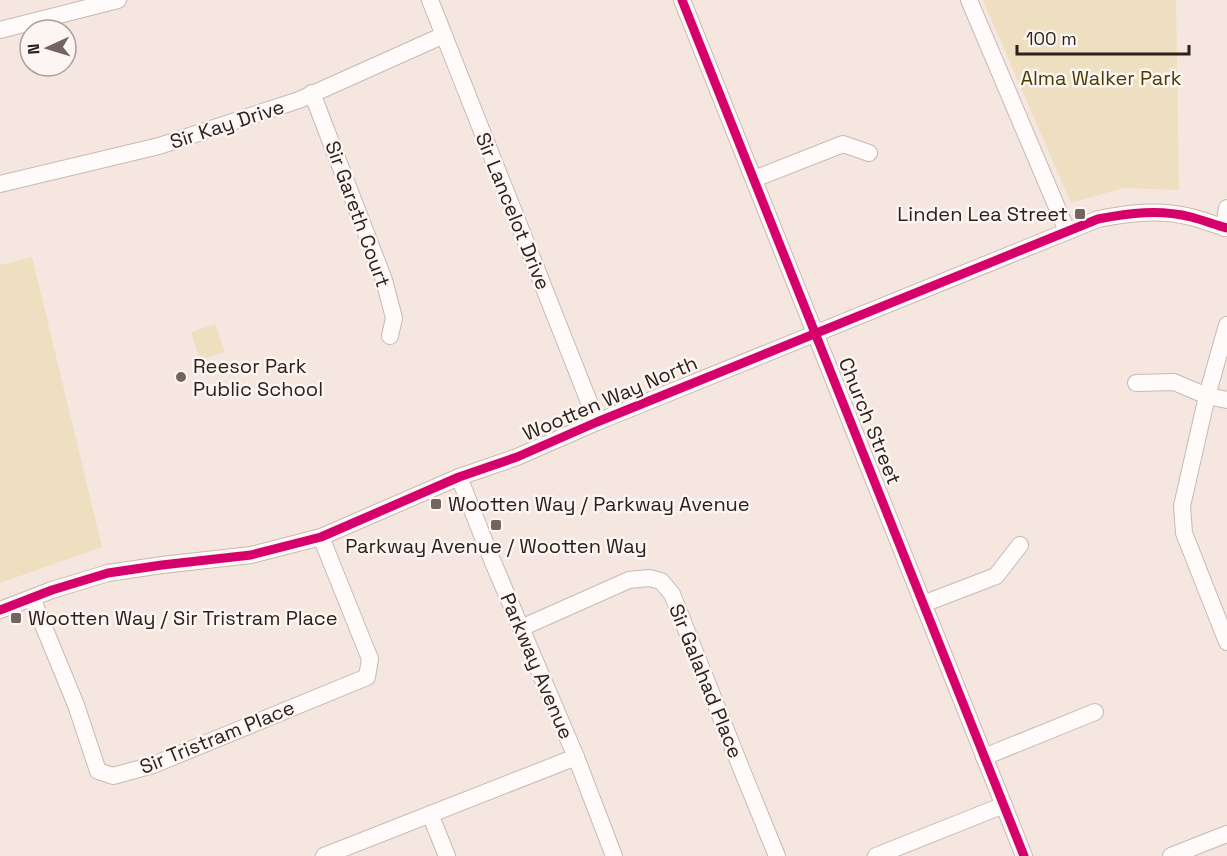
<svg xmlns="http://www.w3.org/2000/svg" width="1227" height="856" font-family="'Space Grotesk',sans-serif">
<style>
.green{fill:#eedfc1}
.lines{fill:none;stroke-linecap:round;stroke-linejoin:round}
.minor-casing{stroke:#c7b9b4;stroke-width:18}
.minor{stroke:#fefbfa;stroke-width:16}
.cycleway-casing{stroke:#fcf5f2;stroke-width:13}
.cycleway{stroke:#d6006c;stroke-width:9}
.poi-dot{fill:#72655f;stroke:#fcf5f2;stroke-width:2}
.labels{text-anchor:middle;dominant-baseline:central;stroke-width:5;stroke-linejoin:round;paint-order:stroke}
.park-label{font-size:20px;fill:#4b3c05;stroke:#fcf5f2}
.street-label{font-size:20px;fill:#2c201a;stroke:#fcf5f2}
.poi-label{font-size:20px;fill:#2c201a;stroke:#fcf5f2;text-anchor:start}
</style>
<rect width="100%" height="100%" fill="#f5e6df"/>
<g class="green">
<path d="M983,0H1176L1179,190L1123,188L1071,203Z"/>
<path d="M32,257L102,547L0,583V265Z"/>
<path d="M215,324L225,352L200,360L191,332Z"/>
</g>
<g class="lines">
<g class="minor-casing">
<g id="minor">
<path d="M430,0L597,422"/>
<path d="M682,0L1024,856"/>
<path d="M969,0L1067,231"/>
<path d="M0,30L118,0"/>
<path d="M312,93L384,280L394,318L390,336"/>
<path d="M754,179L843,144L869,153"/>
<path d="M0,184L159,146L299,100L444,35"/>
<path d="M1224,228L1227,208"/>
<path d="M1227,325L1207,396L1182,506L1184,533L1227,642"/>
<path d="M1136,383L1174,382L1207,396L1227,400"/>
<path d="M459,477L492,560L576,757L614,856"/>
<path d="M32,598L76,705L98,771L113,776L153,765L367,677L370,659L321,537"/>
<path d="M923,604L996,576L1020,545"/>
<path d="M0,610L52,590L108,573L162,565L251,555L321,537L459,477L517,457L597,422L1098,219C1129,213 1159,209 1191,217C1203,220 1215,225 1227,228"/>
<path d="M521,628L629,580L649,578L661,581L672,594L741,768L777,856"/>
<path d="M984,757L1095,712"/>
<path d="M430,814L447,856"/>
<path d="M324,856L576,757"/>
<path d="M876,856L1004,805"/>
<path d="M1171,856L1227,834"/>
</g>
</g>
<use href="#minor" class="minor"/>
<g class="cycleway-casing">
<g id="cycleway">
<path d="M682,0L1024,856"/>
<path d="M0,610L52,590L108,573L162,565L251,555L321,537L459,477L517,457L597,422L1098,219C1129,213 1159,209 1191,217C1203,220 1215,225 1227,228"/>
</g>
</g>
<use href="#cycleway" class="cycleway"/>
</g>
<g class="poi-dot">
<rect x="1074" y="208" width="12" height="12" rx="3"/>
<circle cx="181" cy="377" r="6"/>
<rect x="430" y="498" width="12" height="12" rx="3"/>
<rect x="490" y="519" width="12" height="12" rx="3"/>
<rect x="10" y="612" width="12" height="12" rx="3"/>
</g>
<g class="labels">
<g class="park-label">
<text x="1101" y="78">Alma Walker Park</text>
</g>
<g class="street-label">
<text transform="translate(227 124) rotate(-18)">Sir Kay Drive</text>
<text transform="translate(513 211) rotate(68)">Sir Lancelot Drive</text>
<text transform="translate(358 214) rotate(70)">Sir Gareth Court</text>
<text transform="translate(610 398) rotate(-23)">Wootten Way North</text>
<text transform="translate(870 421) rotate(68)">Church Street</text>
<text transform="translate(537 666) rotate(67)">Parkway Avenue</text>
<text transform="translate(706 681) rotate(68)">Sir Galahad Place</text>
<text transform="translate(217 737) rotate(-22)">Sir Tristram Place</text>
</g>
<g class="poi-label">
<text x="1068" y="214" text-anchor="end">Linden Lea Street</text>
<text x="193" y="366">Reesor Park<tspan x="193" dy="23">Public School</tspan></text>
<text x="448" y="504">Wootten Way / Parkway Avenue</text>
<text x="496" y="546" text-anchor="middle">Parkway Avenue / Wootten Way</text>
<text x="28" y="618">Wootten Way / Sir Tristram Place</text>
</g>
</g>
<g transform="translate(48 48) rotate(266)"><circle r="28" fill="#fcf5f2" stroke="#a9a09c" stroke-width="1.5"/>
<path d="M0-4.5L10 22L0 15L-10 22Z" fill="#72655f"/>
<text y="-9" font-size="16" font-weight="bold" text-anchor="middle" fill="#2c201a">N</text>
</g>
<path d="M1017 45v9h172v-9" fill="none" stroke="#2c201a" stroke-width="3"/>
<text x="1026" y="45" font-size="18" fill="#2c201a" stroke="#fcf5f2" stroke-width="4.5" paint-order="stroke">100 m</text>
</svg>
